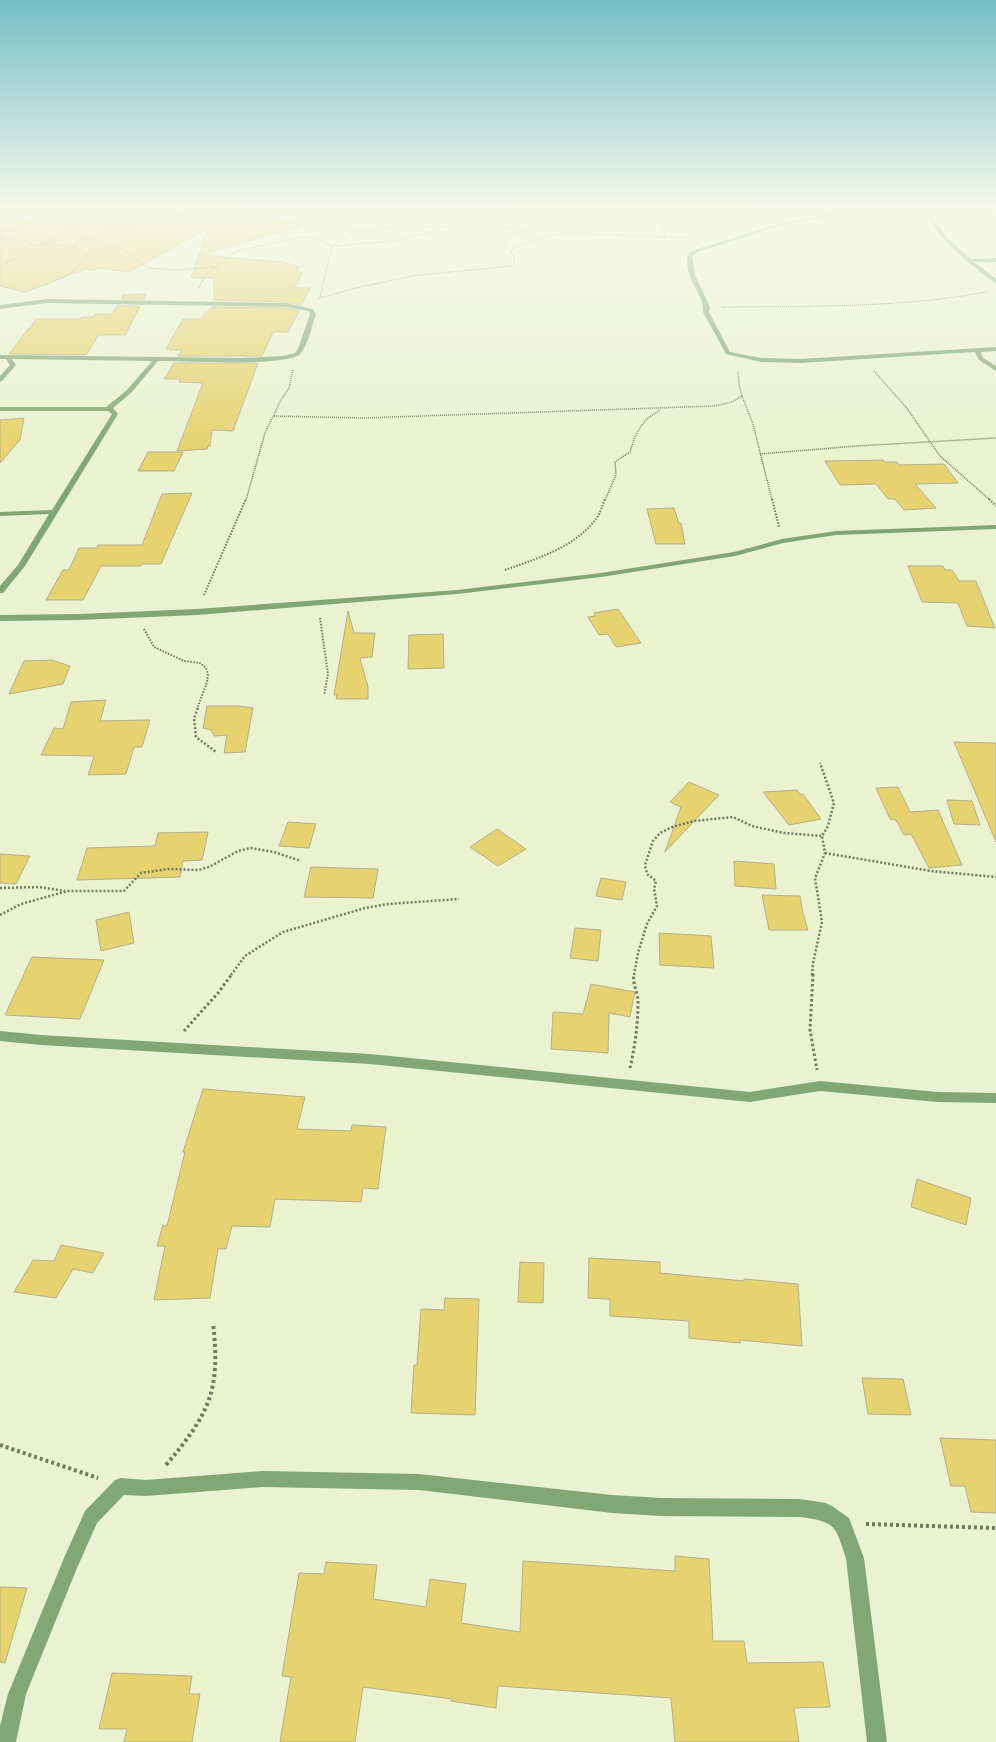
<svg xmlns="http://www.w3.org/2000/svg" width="996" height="1742" font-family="'Source Serif 4',serif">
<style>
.building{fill:#e6d26e;stroke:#b5af8f}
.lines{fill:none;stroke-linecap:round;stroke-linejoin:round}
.path-far5{stroke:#727762;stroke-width:1;stroke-dasharray:1 1;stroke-linecap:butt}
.path-far4{stroke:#727762;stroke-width:1.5;stroke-dasharray:1 1;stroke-linecap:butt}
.path-far3{stroke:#727762;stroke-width:2;stroke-dasharray:1.5 1.5;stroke-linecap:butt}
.path-far2{stroke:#727762;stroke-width:2.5;stroke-dasharray:2 2;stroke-linecap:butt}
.path-far1{stroke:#727762;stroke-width:3;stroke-dasharray:2.5 2.5;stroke-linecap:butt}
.path{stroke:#727762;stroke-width:4;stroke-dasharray:3 3;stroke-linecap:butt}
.minor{fill:#81a775;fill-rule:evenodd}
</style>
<rect width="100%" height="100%" fill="#eaf2d0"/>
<g class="building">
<path d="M166,207H276L277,218L302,226L199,255L207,229L129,272L98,268L96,270L86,269L25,292L0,286V210L28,221L44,215L69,218L83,209L179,213Z"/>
<path d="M199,255L283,262L300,267L296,273H303L294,288H310L301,305L286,302L214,300V278H191Z"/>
<path d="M146,294L144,299H121L123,295Z"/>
<path d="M117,306H140L125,335H99L86,355L9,354L36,319H80L82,317H93L95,314H112Z"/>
<path d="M212,307L286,308L299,311L288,332H273L262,356H178L182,350H170L171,349H166L183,319H200Z"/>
<path d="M174,363H258L233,431L212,430L210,446H208L207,449L177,451L203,383L179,382L180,379H164Z"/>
<path d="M24,418L20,440L0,463V420Z"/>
<path d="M148,452H183L174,471H138Z"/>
<path d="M883,460L885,462H897L899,465L944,464L958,483L915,484L936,508L904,510L895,499H888L876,484L840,485L825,461Z"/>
<path d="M192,493L161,564H142L141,566H101L83,600H46L63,570H69L79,548H97L98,545H142L162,494Z"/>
<path d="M674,508L679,523H681L685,544H656L647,509Z"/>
<path d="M908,566H943L945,570H952L959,581H976L995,628L967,626L958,603L922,602Z"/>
<path d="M618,609L641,643L616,647L608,634L599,635L588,617L595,616L594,613Z"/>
<path d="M348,611L354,633H375L372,657L360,658L368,687V699H336L337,695H334Z"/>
<path d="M443,634L444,668L408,669L409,635Z"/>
<path d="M52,660L70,666L63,684L9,694L24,661Z"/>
<path d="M106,700L100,721L150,720L142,747H134L126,774L88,775L94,756L41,755L54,728L63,729L71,702Z"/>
<path d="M207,706H239L253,708L245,752L224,753L227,735L214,736L211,730L203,728Z"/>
<path d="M954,742L996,743V842Z"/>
<path d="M689,782L719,795L665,852L681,807L670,802Z"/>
<path d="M898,787L910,812L938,810L962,865L929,868L911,834L904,835L896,820L890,819L876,788Z"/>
<path d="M797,790L801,795L803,794L821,819L789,825L763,792Z"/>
<path d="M947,800L972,801L980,825L954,824Z"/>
<path d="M288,822L316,824L309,848L279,846Z"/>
<path d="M497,829L526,849L498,866L470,847Z"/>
<path d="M208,832L202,860L183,861L180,877L77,880L87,848L155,846L158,833Z"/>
<path d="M0,854L30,856L16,884L0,883Z"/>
<path d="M734,861L774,864L776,889L735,886Z"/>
<path d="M311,867L378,869L373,898L304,897Z"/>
<path d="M601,878L626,882L622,900L596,896Z"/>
<path d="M762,895L800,896L803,913L808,930H769Z"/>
<path d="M129,912L134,943L101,951L96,920Z"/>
<path d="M575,928L601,930L598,961L570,958Z"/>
<path d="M659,933L711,936L714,968L660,965Z"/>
<path d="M32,957L104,960L80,1019L5,1015Z"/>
<path d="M591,984L635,992L630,1017L609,1013L608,1053L551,1049L553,1012L583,1014Z"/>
<path d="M203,1089L305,1097L297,1129L351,1131L352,1125L386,1127L378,1189L363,1188L361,1202L275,1199L270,1227L232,1226L226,1249H218L210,1298L154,1300L165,1246H157L163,1225L167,1226L185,1152H183Z"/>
<path d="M917,1179L971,1198L966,1225L911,1207Z"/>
<path d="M61,1245L104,1253L93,1273L73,1269L56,1298L14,1292L33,1260L54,1261Z"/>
<path d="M589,1258L660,1262V1273L744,1281V1279L798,1284L802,1346L740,1340V1343L689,1338V1321L610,1316V1299L588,1298Z"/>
<path d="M520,1262L544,1263L543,1303L518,1302Z"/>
<path d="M445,1298L479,1299L475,1415L411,1413L414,1365H417L421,1309L444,1310Z"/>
<path d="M862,1378L903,1379L911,1415L868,1414Z"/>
<path d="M940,1438L996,1440V1513L971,1512L965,1486H951Z"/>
<path d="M675,1556L709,1559L713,1641H744L747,1663L823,1662L830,1707L794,1708L799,1742H675L671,1698L498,1686L496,1708L451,1701L452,1699L363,1687L355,1742H280L291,1677L282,1676L299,1573L324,1574L326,1562L377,1565L373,1599L426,1607L430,1579L466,1584L461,1623L520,1632L523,1561L675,1571Z"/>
<path d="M0,1587L27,1588L5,1663L0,1662Z"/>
<path d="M112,1673L192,1676L189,1694H200L192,1742H124L127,1729H99Z"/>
</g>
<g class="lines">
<g class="path-far5">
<path d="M133,207V212L136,214L137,219L151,221"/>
<path d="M632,207C657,211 660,213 665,238"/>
<path d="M347,212C369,211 391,209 413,208C431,207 448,209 466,207"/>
<path d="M76,216L100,219L106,222L103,225L129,227L136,223L179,215L210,219L241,213L258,207"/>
<path d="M953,224H996"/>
<path d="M70,230L80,225L82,218"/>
<path d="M353,232L412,226L510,228L514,229V233L506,240L505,244L511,251"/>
<path d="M514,233L533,228L546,217L545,213L532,207"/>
<path d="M0,234C22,224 47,220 67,207"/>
<path d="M81,237L122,249L148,268L177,270L214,267"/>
<path d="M0,238L32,243L30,245L38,246L54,244L76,248"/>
<path d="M42,244L73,232"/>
<path d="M332,246L394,241L431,232L439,215L445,209"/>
<path d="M0,266L17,258"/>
<path d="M46,285L73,272L87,257V254L76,248V244L81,237L68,229C70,215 85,213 95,207"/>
<path d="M199,288L205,275L236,251L302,237L314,238L332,246"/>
<path d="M320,297L332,246L353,232C352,223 347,216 346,207"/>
<path d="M317,299L352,289L411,276L511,266L515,262L511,251L515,247L557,234L570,233L688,238"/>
<path d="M722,307C810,306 900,308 986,292"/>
</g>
<g class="path-far4">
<path d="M874,371L906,407L940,456L990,500"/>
<path d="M742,396L753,424L772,500"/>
<path d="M274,416L363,418L715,406L732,402L742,396L739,385L738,371"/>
<path d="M760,454L857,446L996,438"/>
<path d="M246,500L265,433L280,402L289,388L293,370"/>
<path d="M605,500L616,475L615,462L630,452L634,439L641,426L648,418L660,410"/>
</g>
<g class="path-far3">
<path d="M772,499L779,527"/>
<path d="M989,499L996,506"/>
<path d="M505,570C538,558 574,548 596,519C600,514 602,506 605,499"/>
<path d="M204,595L246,499"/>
<path d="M320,618L328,674L324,695"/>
<path d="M144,629L154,647L184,661L200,663L206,668L208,674L207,682L197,709"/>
</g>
<g class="path-far2">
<path d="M198,708L194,718L196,737L216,752"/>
<path d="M825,853L931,871L996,877"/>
<path d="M0,888L39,887L65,891"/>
<path d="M0,915L21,904L68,891H124L141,873L168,869L198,870L209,867L238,851L251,848L274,852L301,861"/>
<path d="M231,975L245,956L283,932L365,908L388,904L459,899"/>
<path d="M634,975L638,953L647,924L657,906L654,889L656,881L647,874L645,865L653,841L660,833L672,827L694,821L733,817L752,826L784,833L822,836"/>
<path d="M812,975L813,963L822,922L815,878L825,853L822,836L828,826L834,803L820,763"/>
</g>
<g class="path-far1">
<path d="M813,974L810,1030L817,1070"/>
<path d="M184,1031L218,993L232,974"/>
<path d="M630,1068C635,1046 638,1024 638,1002C638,992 632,984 634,974"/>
</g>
<g class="path">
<path d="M0,1445L98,1478"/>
<path d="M166,1465C209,1414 221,1391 213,1323"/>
<path d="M866,1524L996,1528"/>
</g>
<g class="minor">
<path d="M866,207H877L783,225L698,252L692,256L695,275L710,307L709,312L730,352L761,358L800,359L996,347V351L981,352V353L983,358L996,366V371L979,360L975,352L800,363L761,362L726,354L703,312C706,296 682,277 688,254L694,250L782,223Z"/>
<path d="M879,207H915L913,208Z"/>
<path d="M921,207H925L947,238L971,259L996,258V262H974L996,279V283C990,280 984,275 978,270C956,253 936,233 921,207Z"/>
<path d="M47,299L286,303L313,309L316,314C312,325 308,346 300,354C288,367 181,361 158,361L131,393L113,408L118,414L25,566L3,593H0V586L18,565L49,514L0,516V512L52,510L112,414L108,411H0V407H106L127,390L152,361L12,359L16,365L2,381L0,382V376L10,365L6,359H0V355L241,358L283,356L295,353L298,349L310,314L309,311L286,307L47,303L0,309V305Z"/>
<path d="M996,525V529L836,535L783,543L735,556L601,577L457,594L197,615L79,620L0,621V615L79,614L197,609L457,590L601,573L734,552L782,539L836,531Z"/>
<path d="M0,1031L41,1035L370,1054L750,1092L820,1081L938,1092L996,1093V1103L938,1102L820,1091L750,1102L370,1064L41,1045L0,1041Z"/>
<path d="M263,1471L419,1474L612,1495L661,1498L800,1499L826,1503L832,1506L849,1518L864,1558L887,1742H867L846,1558C835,1525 836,1522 800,1517L661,1516L612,1513L419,1490L263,1487L146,1496L124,1495L97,1523L77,1568L26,1694L16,1742H0V1726L8,1694L64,1558L85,1511L115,1480L121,1478L146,1480Z"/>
</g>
</g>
<linearGradient id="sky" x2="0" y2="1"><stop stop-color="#75bec8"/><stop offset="0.46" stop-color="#f6f9ea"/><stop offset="1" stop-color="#f6f9ea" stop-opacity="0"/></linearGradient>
<rect width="996" height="451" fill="url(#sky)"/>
</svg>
